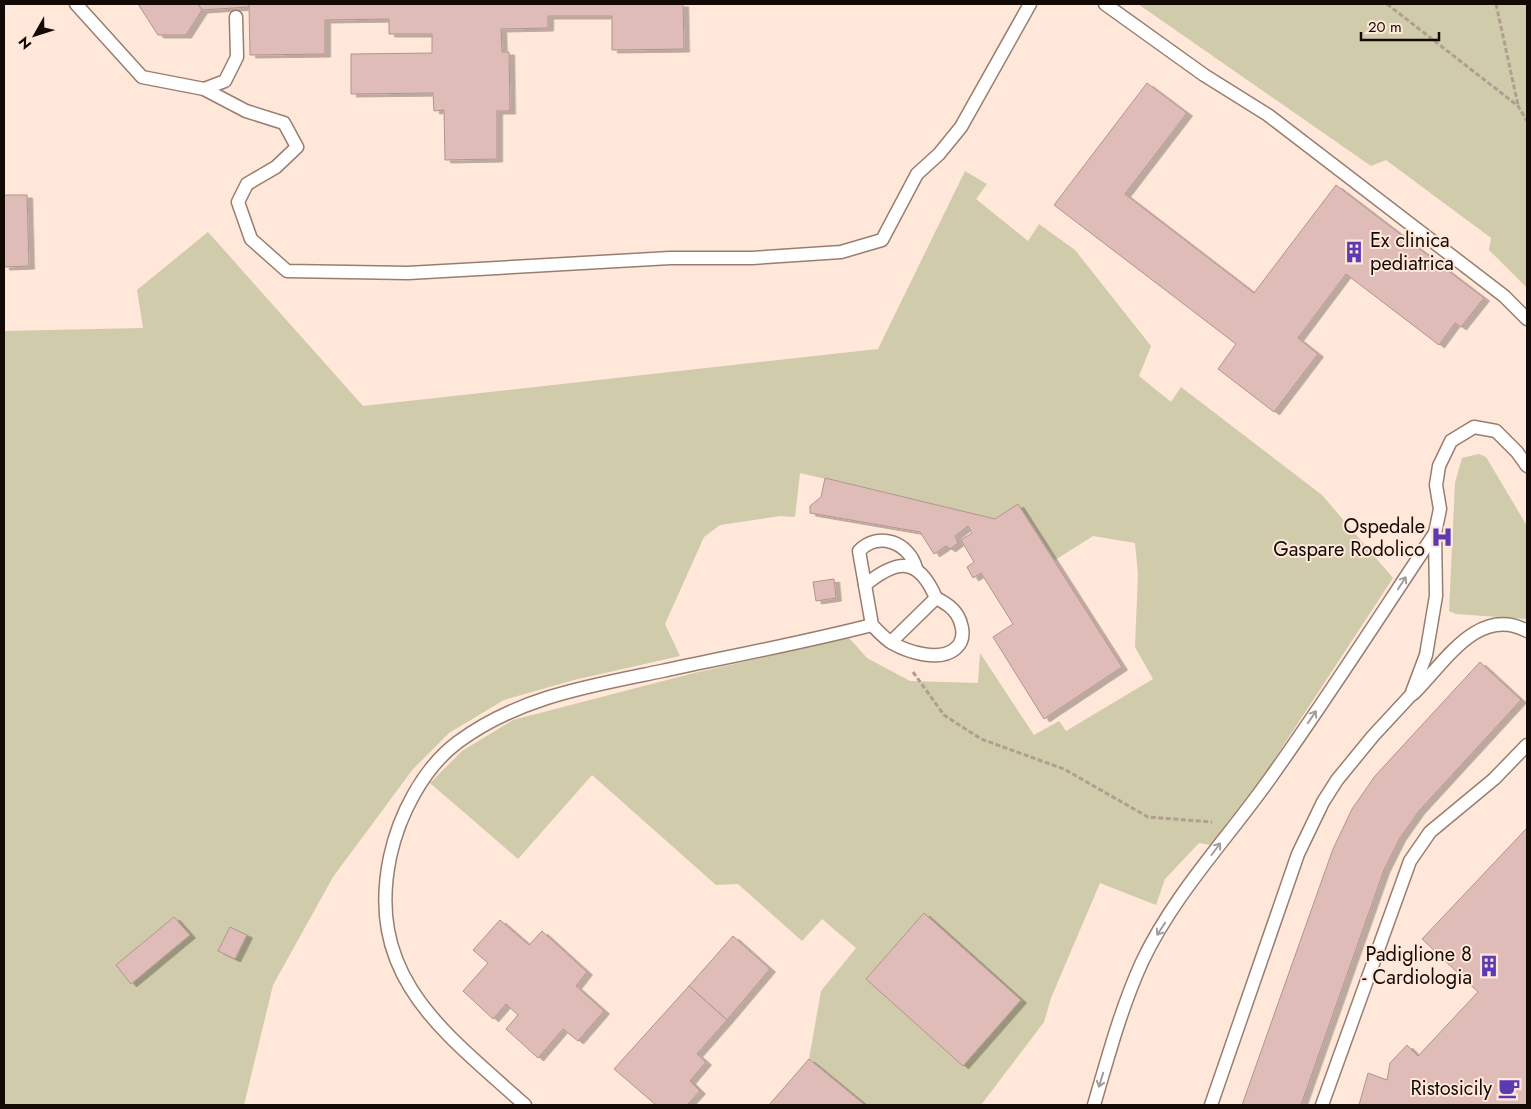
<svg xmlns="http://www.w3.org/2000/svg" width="1531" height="1109" font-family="Jost,sans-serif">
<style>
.green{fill:#d0cbaa}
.building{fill:#dfbcb7;stroke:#b3938e;filter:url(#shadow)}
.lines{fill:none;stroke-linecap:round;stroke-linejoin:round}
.service-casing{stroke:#997e6f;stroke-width:15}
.path{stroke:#b19e93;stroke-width:3;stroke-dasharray:5 2.5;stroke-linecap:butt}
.service{stroke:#fff;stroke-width:12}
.oneway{stroke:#a19d9b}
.labels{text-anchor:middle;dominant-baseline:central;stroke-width:4;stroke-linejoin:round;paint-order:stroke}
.poi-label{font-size:20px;fill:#130a05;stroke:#ffe7d9;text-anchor:end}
</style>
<defs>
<filter id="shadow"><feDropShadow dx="5.5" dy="3" stdDeviation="0" flood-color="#0004"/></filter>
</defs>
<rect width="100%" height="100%" fill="#ffe7d9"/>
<g class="green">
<path d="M1138,4H1527V288L1489,250L1491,238L1386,160L1371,166Z"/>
<path d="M965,171L987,184L976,199L1028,241L1039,224L1075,250L1151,346L1139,376L1171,402L1181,387L1322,495L1393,578L1264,775L1210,845L1199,843L1165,879L1156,905L1100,883L1051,998L1044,1022L981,1105H865L809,1059L821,991L856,948L822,919L802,941L738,884L716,885L592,775L518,859L430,783L462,751L513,720L690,674L849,638L867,658L910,681L978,683L980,653L1034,735L1059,721L1066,731L1153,679L1135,647L1138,574L1135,543L1093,536L1055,560L1018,504L995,519L800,473L795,517L780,516L720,525L704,537L665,624L680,656L574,680L504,700L449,733L413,769L333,877L273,985L244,1105H4V331L143,328L137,290L208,232L363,406L878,349Z"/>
<path d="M1479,454L1486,457L1527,526V619L1456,614L1449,611L1455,483L1462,458Z"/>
</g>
<g class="building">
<path d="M138,4H198L202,10L186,35H158Z"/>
<path d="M198,4H249V7L202,10Z"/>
<path d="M249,4H683L684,49L612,50V16H548V28L501,29L502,52H509L510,111H497V159L445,160L444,110L434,111L433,93L351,94V54L432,53V34H389V19L325,20V54L250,55Z"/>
<path d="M1147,83L1187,113L1125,194L1254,293L1336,185L1484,298L1461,327L1455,323L1439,345L1346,274L1298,338L1318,354L1274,412L1218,369L1236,344L1054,205Z"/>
<path d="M4,195H27L29,266L4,267Z"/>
<path d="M825,478L995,519L1018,504L1122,667L1044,719L993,637L1013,624L981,573L973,578L967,567L974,562L961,540L972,533L968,526L955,536L958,543L950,549L946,546L934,554L920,532L810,513V506L821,497Z"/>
<path d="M834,579L836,598L816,601L813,582Z"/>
<path d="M1480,662L1521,700L1419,811L1400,838L1384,870L1301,1105H1242L1333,849L1352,809L1375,776Z"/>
<path d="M1527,828V1105H1359L1368,1073L1387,1080L1390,1063L1407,1045L1418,1056L1478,992L1422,939Z"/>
<path d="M924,913L1021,1000L963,1066L866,979Z"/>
<path d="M174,917L190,935L131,984L116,965Z"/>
<path d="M500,920L529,945L542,931L587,972L576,986L604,1011L578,1041L563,1029L538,1058L506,1029L518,1015L506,1004L493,1019L463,991L488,963L473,950Z"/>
<path d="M230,927L247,935L235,959L218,951Z"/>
<path d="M733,936L770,969L727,1020L689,986Z"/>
<path d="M689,986L727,1020L697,1054L706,1062L690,1081L700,1091L687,1105H656L614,1069Z"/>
<path d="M809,1059L865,1105H769Z"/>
</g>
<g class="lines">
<g class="service-casing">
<g id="service">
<path d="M76,4L142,77L204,89L225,81L237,57L236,17"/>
<path d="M1105,4L1204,75L1268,115L1504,296L1527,319"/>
<path d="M204,89L246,111L284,123L297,147L276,167L247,184L238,202L251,239L287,271L408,273L670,258H752L841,252L882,240L917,174L939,154L961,127L1030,4"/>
<path d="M865,585C897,559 918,556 936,598L891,642"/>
<path d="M872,625L859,551C878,531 909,542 916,568"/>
<path d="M1413,694C1443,665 1478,604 1527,631"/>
<path d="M525,1105C445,1033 365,978 390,857C399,815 423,768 458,742C519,697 589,686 662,671C732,656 802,643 872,625C878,631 885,639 892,643C908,652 939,662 955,649C969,638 961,615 949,606C945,603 940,600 936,598"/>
<path d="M1094,1105C1108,1057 1121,1008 1142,962C1174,894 1228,838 1271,777C1328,697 1381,614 1435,533"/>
<path d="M1211,1105L1298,854L1323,802L1337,780L1373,736L1411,695L1426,655L1436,596L1435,533L1440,509L1436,485L1439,466L1451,441L1474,427L1496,431L1517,452L1527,466"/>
<path d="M1322,1105L1410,861L1430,832L1494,779L1527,745"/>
</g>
</g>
<g class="path">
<path d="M1387,4L1518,106L1527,121"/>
<path d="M1496,4L1518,105"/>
<path d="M913,672L944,715L981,739L1064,769L1148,817L1212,822"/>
</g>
<use href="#service" class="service"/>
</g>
<defs><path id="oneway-shaft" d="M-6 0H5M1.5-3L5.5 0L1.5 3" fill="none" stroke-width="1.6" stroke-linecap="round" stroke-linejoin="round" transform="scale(1.25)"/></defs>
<g class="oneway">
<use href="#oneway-shaft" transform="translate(1402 583) rotate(-57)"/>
<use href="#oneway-shaft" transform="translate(1312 717) rotate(-56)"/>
<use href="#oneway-shaft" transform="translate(1216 849) rotate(-53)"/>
<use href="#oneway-shaft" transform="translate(1161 929) rotate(123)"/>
<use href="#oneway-shaft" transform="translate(1101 1080) rotate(107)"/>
</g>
<defs>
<g id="building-bare" transform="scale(1.725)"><path d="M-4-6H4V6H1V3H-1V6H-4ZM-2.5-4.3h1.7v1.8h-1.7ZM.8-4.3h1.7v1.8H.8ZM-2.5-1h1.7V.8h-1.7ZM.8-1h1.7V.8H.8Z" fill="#5b3ab2" stroke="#ffe7d9" stroke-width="2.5" paint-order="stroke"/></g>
<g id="hospital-bare" transform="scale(1.725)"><path d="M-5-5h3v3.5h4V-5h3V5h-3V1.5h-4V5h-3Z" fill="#5b3ab2" stroke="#ffe7d9" stroke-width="2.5" paint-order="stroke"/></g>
<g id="cafe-bare" transform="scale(1.725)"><path d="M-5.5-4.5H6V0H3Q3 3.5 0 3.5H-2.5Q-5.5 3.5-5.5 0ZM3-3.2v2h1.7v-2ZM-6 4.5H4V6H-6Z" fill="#5b3ab2" stroke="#ffe7d9" stroke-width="2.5" paint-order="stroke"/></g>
</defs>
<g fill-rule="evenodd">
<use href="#building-bare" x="1354" y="252"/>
<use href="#hospital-bare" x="1442" y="537"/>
<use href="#building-bare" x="1489" y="966"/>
<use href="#cafe-bare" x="1509" y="1088"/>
</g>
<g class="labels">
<g class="poi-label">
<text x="1370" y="240" text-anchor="start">Ex clinica<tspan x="1370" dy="23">pediatrica</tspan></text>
<text x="1425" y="526">Ospedale<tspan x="1425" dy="23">Gaspare Rodolico</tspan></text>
<text x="1472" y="954">Padiglione 8<tspan x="1472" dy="23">- Cardiologia</tspan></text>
<text x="1492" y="1088">Ristosicily</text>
</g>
</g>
<rect width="1531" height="1109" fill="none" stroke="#130a05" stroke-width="10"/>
<g transform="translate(35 35) rotate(231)" stroke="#ffe7d9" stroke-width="4" paint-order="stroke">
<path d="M0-4L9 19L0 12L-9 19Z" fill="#130a05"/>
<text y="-8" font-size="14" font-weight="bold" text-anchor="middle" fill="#130a05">N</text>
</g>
<path d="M1361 32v8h78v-8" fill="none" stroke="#130a05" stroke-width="2.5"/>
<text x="1368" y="32" font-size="15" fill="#130a05" stroke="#ffe7d9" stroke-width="4" paint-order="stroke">20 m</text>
</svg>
